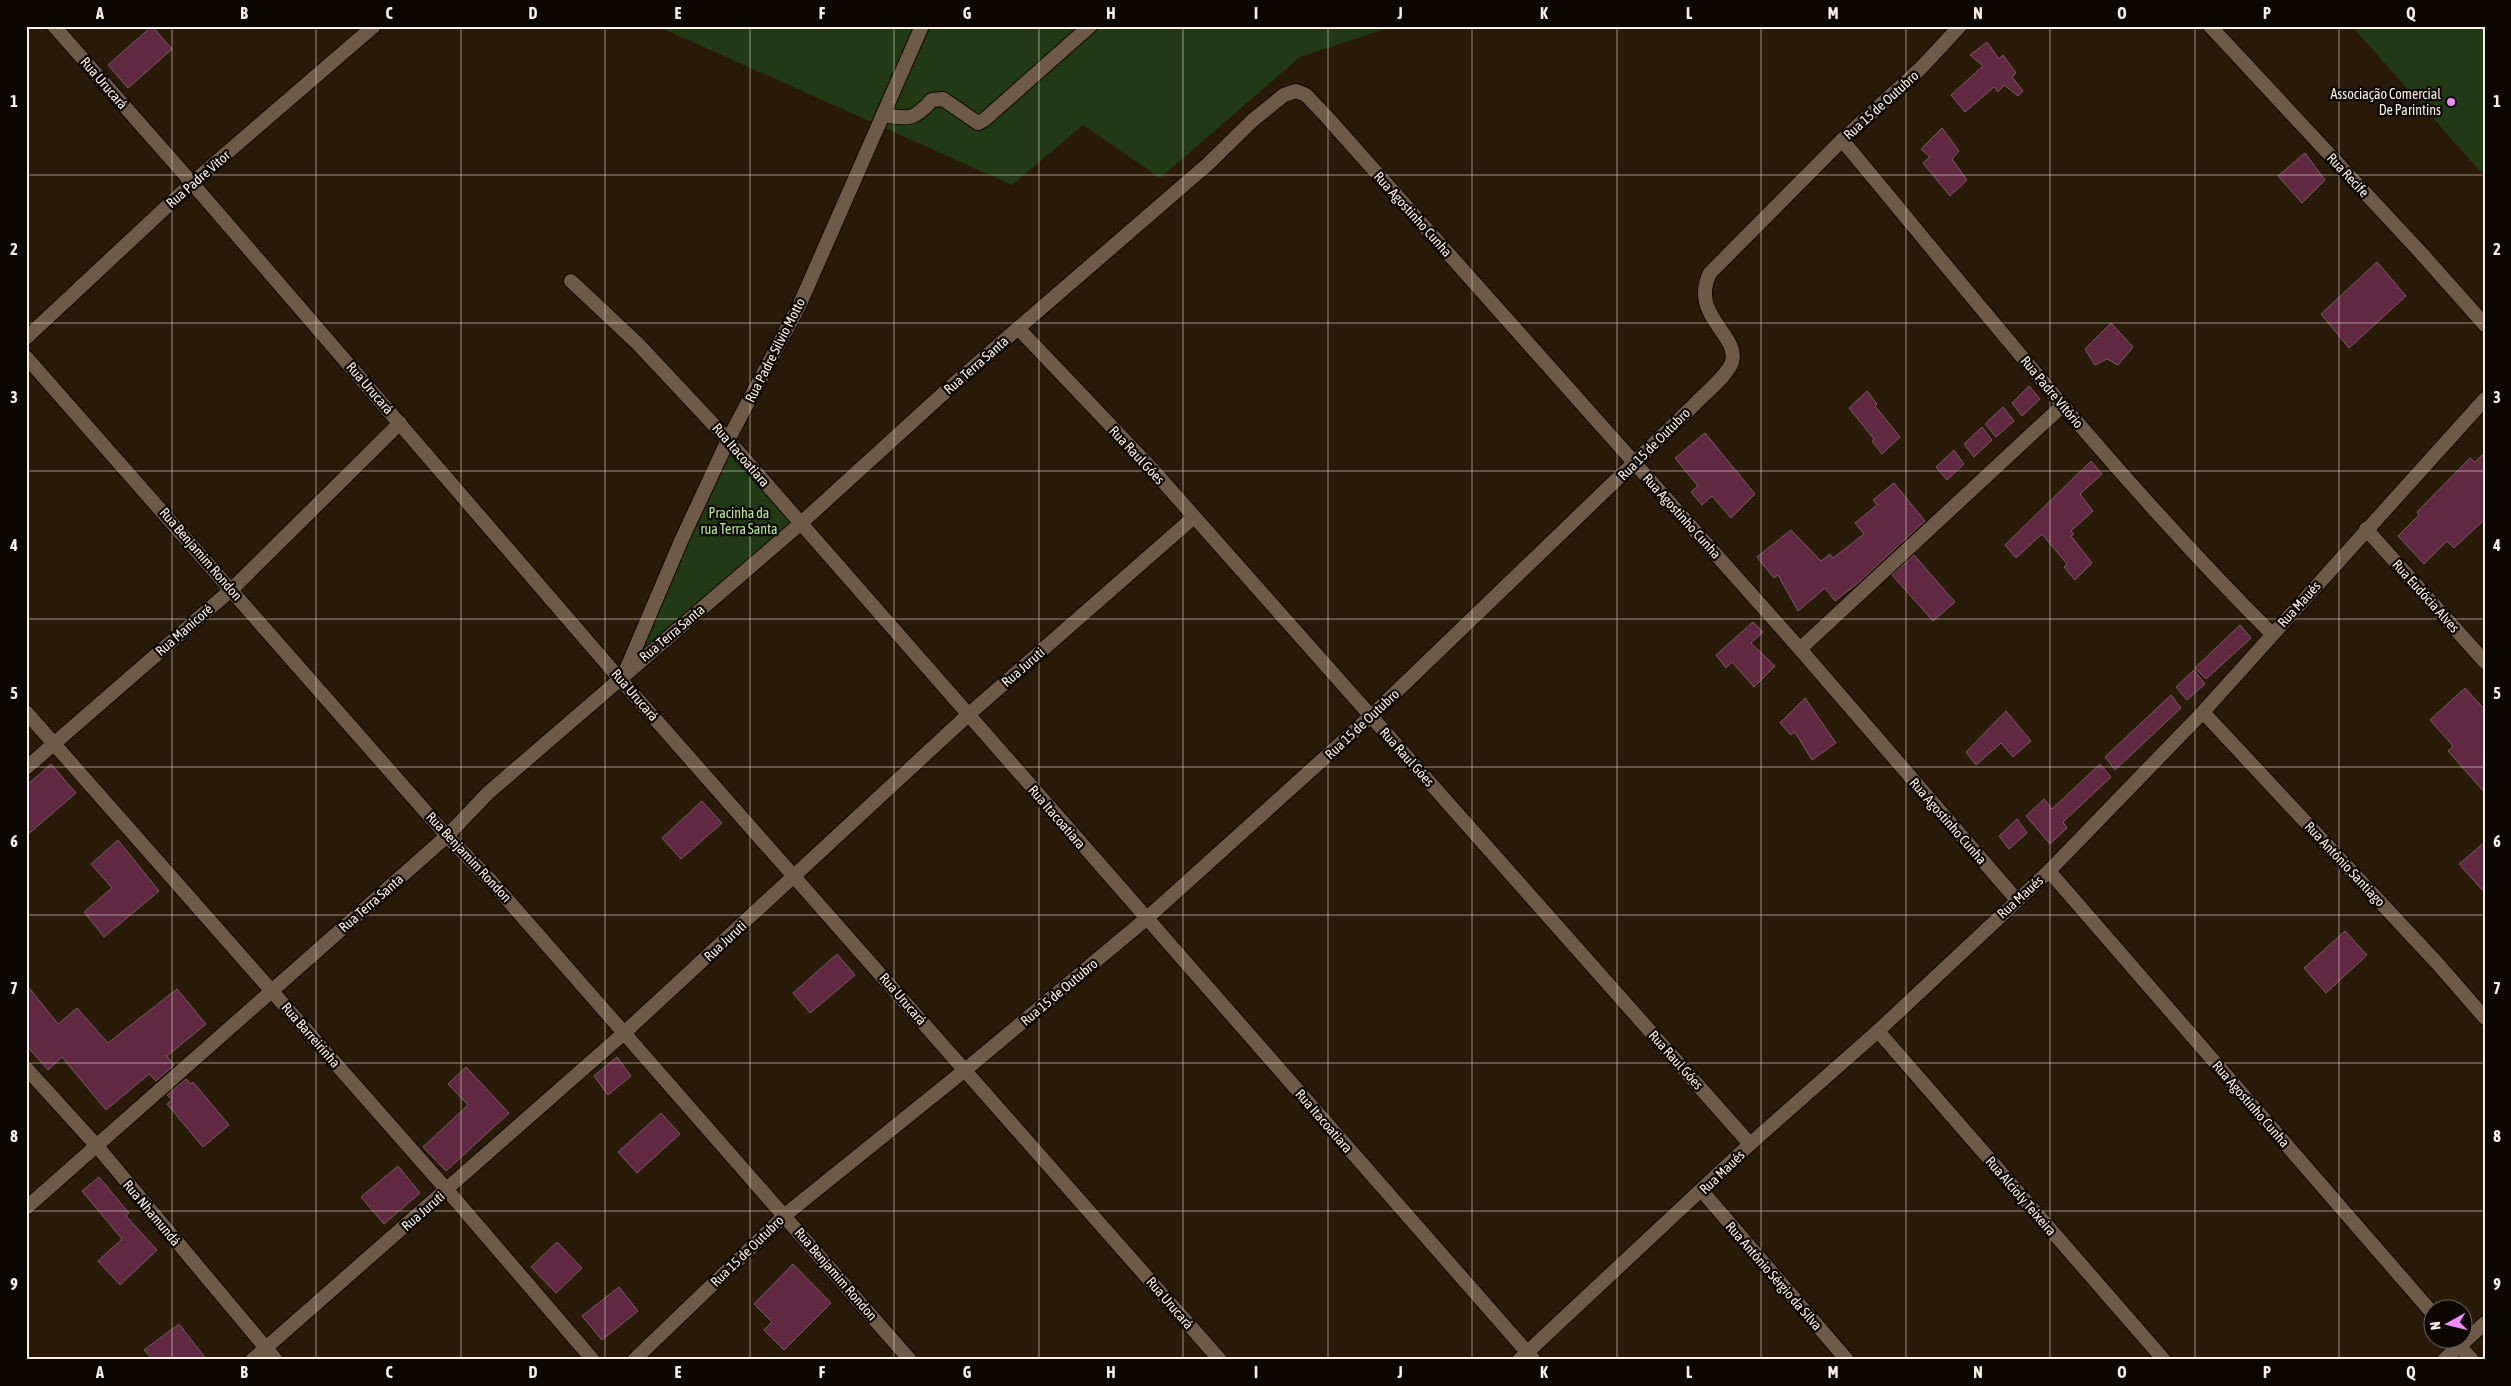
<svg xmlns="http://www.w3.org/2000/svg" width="2511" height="1386" font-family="'Asap Condensed',sans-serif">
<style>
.green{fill:#213914}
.building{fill:#602941;stroke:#775c66}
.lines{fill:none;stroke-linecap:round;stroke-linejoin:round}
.minor-casing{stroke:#120500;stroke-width:16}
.tertiary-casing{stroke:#120500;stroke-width:16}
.minor{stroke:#6e5a48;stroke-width:14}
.tertiary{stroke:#6e5a48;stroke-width:14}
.grid{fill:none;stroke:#fcf0e6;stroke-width:1;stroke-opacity:0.55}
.poi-dot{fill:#ec8cfa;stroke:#0d0702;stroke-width:2}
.labels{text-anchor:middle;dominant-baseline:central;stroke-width:4.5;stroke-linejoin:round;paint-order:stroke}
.street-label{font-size:14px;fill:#fcf0e6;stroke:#0d0702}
.poi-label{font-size:14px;fill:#fcf0e6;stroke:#0d0702;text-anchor:end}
.park-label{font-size:14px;fill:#b5ea9d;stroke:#0d0702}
.neatline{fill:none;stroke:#fcf0e6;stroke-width:2}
.grid-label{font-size:16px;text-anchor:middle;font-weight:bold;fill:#fcf0e6}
</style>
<rect width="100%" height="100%" fill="#2a1a09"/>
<g class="green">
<path d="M657,26H1394L1300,57L1160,178L1083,125L1012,185Z"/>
<path d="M2352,26H2485V177Z"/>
<path d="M728,445L800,525L620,678Z"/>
</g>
<g class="building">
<path d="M152,26L172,49L128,88L108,65Z"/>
<path d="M1987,42L1999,59L2003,55L2016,73L2012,77L2023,91L2018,96L2004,85L1998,92L1994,87L1965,112L1951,95L1983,66L1970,55Z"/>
<path d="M1942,128L1959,151L1952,159L1967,180L1950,196L1923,163L1930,157L1921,149Z"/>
<path d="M2305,153L2325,180L2302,203L2278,176Z"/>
<path d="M2377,262L2406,296L2349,348L2321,314Z"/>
<path d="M2111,323L2133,347L2118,365L2107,359L2095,365L2085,349Z"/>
<path d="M2029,386L2040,399L2022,416L2012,403Z"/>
<path d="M1867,391L1877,404L1875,406L1900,437L1882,454L1872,441L1874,439L1849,408Z"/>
<path d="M2003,407L2014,421L1996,437L1985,424Z"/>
<path d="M1982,427L1992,440L1974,457L1964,444Z"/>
<path d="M1705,433L1755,494L1731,518L1712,496L1702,505L1691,492L1698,486L1675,458Z"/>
<path d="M1954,450L1964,464L1947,480L1936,467Z"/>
<path d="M2485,452V519L2454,548L2447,541L2424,564L2398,536L2419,515L2417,512L2470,458L2475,462Z"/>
<path d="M2091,461L2102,474L2080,494L2093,511L2071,531L2074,534L2071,536L2092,563L2075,580L2064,567L2067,564L2042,534L2016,558L2005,545Z"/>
<path d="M1894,483L1925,521L1858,583L1835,601L1825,588L1798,611L1778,575L1774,578L1757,557L1791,530L1821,561L1830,554L1833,558L1864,534L1855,523L1877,505L1873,500Z"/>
<path d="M1914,555L1955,602L1933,621L1892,575Z"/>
<path d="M1753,622L1763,632L1751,643L1775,666L1754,687L1732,662L1726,668L1716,655Z"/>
<path d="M2240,625L2251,638L2206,679L2195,668Z"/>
<path d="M2194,670L2205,684L2187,700L2176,687Z"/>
<path d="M2465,688L2485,710V793L2448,751L2453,746L2430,720Z"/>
<path d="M2171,695L2181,708L2115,770L2105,757Z"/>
<path d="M1805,698L1836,743L1812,760L1795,732L1791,735L1780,723Z"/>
<path d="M2006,711L2031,741L2013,757L2001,743L1976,765L1966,752Z"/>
<path d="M51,764L76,793L26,836V786Z"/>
<path d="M2100,764L2111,777L2063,822L2067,828L2050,844L2026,816L2044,799L2052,809Z"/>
<path d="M702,801L722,823L681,859L662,838Z"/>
<path d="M2017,819L2027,833L2009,849L1999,836Z"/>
<path d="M118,840L159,891L104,937L84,912L112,888L91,864Z"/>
<path d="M2485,842V893L2459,864Z"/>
<path d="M2345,931L2367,955L2326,993L2304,968Z"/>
<path d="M837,954L855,975L810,1013L793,993Z"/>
<path d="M26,984L58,1024L77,1008L108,1043L177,989L206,1024L167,1056L174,1065L156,1081L149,1074L106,1110L62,1057L48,1070L26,1045Z"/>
<path d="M617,1057L631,1076L608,1095L594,1076Z"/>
<path d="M466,1067L509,1113L446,1171L423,1147L468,1105L448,1084Z"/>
<path d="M186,1079L191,1084L193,1082L229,1125L203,1147L167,1104L172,1100L167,1095Z"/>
<path d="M661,1113L680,1134L637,1173L618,1152Z"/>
<path d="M398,1166L420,1193L384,1224L361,1197Z"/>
<path d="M99,1177L129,1213L126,1216L157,1250L120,1285L98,1261L122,1239L82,1191Z"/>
<path d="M557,1242L582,1268L556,1293L531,1267Z"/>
<path d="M793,1264L831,1303L784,1350L764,1330L772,1322L754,1304Z"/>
<path d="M619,1287L638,1311L602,1340L582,1316Z"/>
<path d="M179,1324L207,1360H153L144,1350Z"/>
</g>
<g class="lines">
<g class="minor-casing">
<g id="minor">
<path d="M54,26L192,183L619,678L1220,1360"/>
<path d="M2210,26L2422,254L2485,325"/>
<path d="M883,115C910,119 914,120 932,100L943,99L978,123L984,120L1090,26"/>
<path d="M1842,140C1982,308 2118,480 2272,634"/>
<path d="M571,281L638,344L728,440L1534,1360"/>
<path d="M1019,329L1152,469L1750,1144"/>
<path d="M26,338L192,183L374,26"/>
<path d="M26,357L447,836L492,882L910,1360"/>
<path d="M2366,529L2485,662"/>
<path d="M1800,649L2063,405"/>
<path d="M626,670L681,541L728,440L799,306L922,26"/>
<path d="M2203,712L2437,963L2485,1018"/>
<path d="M26,768L232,589L400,423"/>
<path d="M2049,871L2434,1315"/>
<path d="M1878,1031L2164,1360"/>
<path d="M26,1068L96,1145L276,1360"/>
<path d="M1702,1191L1847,1360"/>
<path d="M26,1208L447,836L488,793L800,524L956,382L1208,164L1253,120L1284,95L1296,91L1306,95L1326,116L1800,649L2016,899"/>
<path d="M2454,1340L2472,1360"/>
<path d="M252,1360L624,1033L968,715L1194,517"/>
<path d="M634,1360L785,1215L965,1070L1146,919L1371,716L1694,405C1704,394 1728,375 1732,362C1740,335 1689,315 1710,273L1842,140L1920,69L1960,26"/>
<path d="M1519,1360L1750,1144L1878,1031L2049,871L2203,712L2485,399"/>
<path d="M2444,1360L2485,1323"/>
</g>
</g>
<g class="tertiary-casing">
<path id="tertiary" d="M26,712L447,1190L593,1360"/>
</g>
<use href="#minor" class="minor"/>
<use href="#tertiary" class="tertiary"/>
</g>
<path class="grid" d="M172,26V1360M316,26V1360M461,26V1360M605,26V1360M750,26V1360M894,26V1360M1039,26V1360M1183,26V1360M1328,26V1360M1472,26V1360M1617,26V1360M1761,26V1360M1906,26V1360M2050,26V1360M2195,26V1360M2339,26V1360M26,175H2485M26,323H2485M26,471H2485M26,619H2485M26,767H2485M26,915H2485M26,1063H2485M26,1211H2485"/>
<circle class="poi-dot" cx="2451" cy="102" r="5"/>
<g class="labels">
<g class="street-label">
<text transform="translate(104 83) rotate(49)">Rua Urucará</text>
<text transform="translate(1881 105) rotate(-42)">Rua 15 de Outubro</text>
<text transform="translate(2348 175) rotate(47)">Rua Recife</text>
<text transform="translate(198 179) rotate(-41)">Rua Padre Vitor</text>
<text transform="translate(1413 214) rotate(48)">Rua Agostinho Cunha</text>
<text transform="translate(775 350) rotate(-63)">Rua Padre Silvio Motto</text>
<text transform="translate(976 365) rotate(-41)">Rua Terra Santa</text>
<text transform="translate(370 388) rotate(49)">Rua Urucará</text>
<text transform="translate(2052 392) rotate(50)">Rua Padre Vitório</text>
<text transform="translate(1654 444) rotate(-45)">Rua 15 de Outubro</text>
<text transform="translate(741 455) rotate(49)">Rua Itacoatiara</text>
<text transform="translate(1137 455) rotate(47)">Rua Raul Góes</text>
<text transform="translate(1682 516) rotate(48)">Rua Agostinho Cunha</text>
<text transform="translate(201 554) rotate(49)">Rua Benjamim Rondon</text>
<text transform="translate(2426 596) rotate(48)">Rua Eudócia Alves</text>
<text transform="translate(2299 604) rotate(-48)">Rua Maués</text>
<text transform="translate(184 630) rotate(-41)">Rua Manicoré</text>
<text transform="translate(672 633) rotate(-40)">Rua Terra Santa</text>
<text transform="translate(1023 667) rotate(-41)">Rua Juruti</text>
<text transform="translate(635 695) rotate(49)">Rua Urucará</text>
<text transform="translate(1362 724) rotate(-43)">Rua 15 de Outubro</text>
<text transform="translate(1407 757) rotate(48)">Rua Raul Góes</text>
<text transform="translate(1057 817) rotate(49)">Rua Itacoatiara</text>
<text transform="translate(1948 821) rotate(49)">Rua Agostinho Cunha</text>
<text transform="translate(469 857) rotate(47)">Rua Benjamim Rondon</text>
<text transform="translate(2345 864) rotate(47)">Rua Antônio Santiago</text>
<text transform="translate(2020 897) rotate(-42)">Rua Maués</text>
<text transform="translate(371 903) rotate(-41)">Rua Terra Santa</text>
<text transform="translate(725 941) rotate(-43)">Rua Juruti</text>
<text transform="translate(1059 992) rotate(-40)">Rua 15 de Outubro</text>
<text transform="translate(903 999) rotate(49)">Rua Urucará</text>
<text transform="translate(311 1035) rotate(49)">Rua Barreirinha</text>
<text transform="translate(1676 1060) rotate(48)">Rua Raul Góes</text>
<text transform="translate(2251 1104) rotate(49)">Rua Agostinho Cunha</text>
<text transform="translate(1324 1121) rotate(49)">Rua Itacoatiara</text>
<text transform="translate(1722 1172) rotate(-44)">Rua Maués</text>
<text transform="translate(2021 1196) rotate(49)">Rua Alcioly Teixeira</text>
<text transform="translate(423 1211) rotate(-41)">Rua Juruti</text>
<text transform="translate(152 1213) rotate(50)">Rua Nhamundá</text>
<text transform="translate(747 1251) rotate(-44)">Rua 15 de Outubro</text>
<text transform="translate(836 1274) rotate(49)">Rua Benjamim Rondon</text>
<text transform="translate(1774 1276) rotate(49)">Rua Antônio Sérgio da Silva</text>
<text transform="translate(1170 1303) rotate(49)">Rua Urucará</text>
</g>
<g class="poi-label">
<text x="2441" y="94">Associação Comercial<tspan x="2441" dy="16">De Parintins</tspan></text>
</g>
<g class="park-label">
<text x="739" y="513">Pracinha da<tspan x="739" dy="16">rua Terra Santa</tspan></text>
</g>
</g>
<rect width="2511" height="1386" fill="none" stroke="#0d0702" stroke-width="55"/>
<g transform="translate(2448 1324) rotate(262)"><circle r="24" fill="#0d0702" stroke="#6d645d"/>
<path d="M0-4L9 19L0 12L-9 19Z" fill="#ec8cfa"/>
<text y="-8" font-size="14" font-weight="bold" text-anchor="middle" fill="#fcf0e6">N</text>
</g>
<rect x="28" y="28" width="2456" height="1330" class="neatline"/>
<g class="grid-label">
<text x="100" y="19">A</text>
<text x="244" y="19">B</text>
<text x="389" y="19">C</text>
<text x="533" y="19">D</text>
<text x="678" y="19">E</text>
<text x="822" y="19">F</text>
<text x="967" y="19">G</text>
<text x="1111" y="19">H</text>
<text x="1256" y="19">I</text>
<text x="1400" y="19">J</text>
<text x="1544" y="19">K</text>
<text x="1689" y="19">L</text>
<text x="1833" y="19">M</text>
<text x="1978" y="19">N</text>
<text x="2122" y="19">O</text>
<text x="2267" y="19">P</text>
<text x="2411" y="19">Q</text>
<text x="14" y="107">1</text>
<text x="2497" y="107">1</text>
<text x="14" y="255">2</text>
<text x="2497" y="255">2</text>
<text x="14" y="403">3</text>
<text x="2497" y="403">3</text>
<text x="14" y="551">4</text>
<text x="2497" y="551">4</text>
<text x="14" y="699">5</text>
<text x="2497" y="699">5</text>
<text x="14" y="847">6</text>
<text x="2497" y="847">6</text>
<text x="14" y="994">7</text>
<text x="2497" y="994">7</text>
<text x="14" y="1142">8</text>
<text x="2497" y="1142">8</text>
<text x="14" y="1290">9</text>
<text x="2497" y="1290">9</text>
<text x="100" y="1378">A</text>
<text x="244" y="1378">B</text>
<text x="389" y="1378">C</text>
<text x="533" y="1378">D</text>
<text x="678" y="1378">E</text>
<text x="822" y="1378">F</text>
<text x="967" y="1378">G</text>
<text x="1111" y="1378">H</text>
<text x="1256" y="1378">I</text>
<text x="1400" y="1378">J</text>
<text x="1544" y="1378">K</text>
<text x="1689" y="1378">L</text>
<text x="1833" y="1378">M</text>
<text x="1978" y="1378">N</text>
<text x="2122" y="1378">O</text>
<text x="2267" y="1378">P</text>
<text x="2411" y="1378">Q</text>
</g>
</svg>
